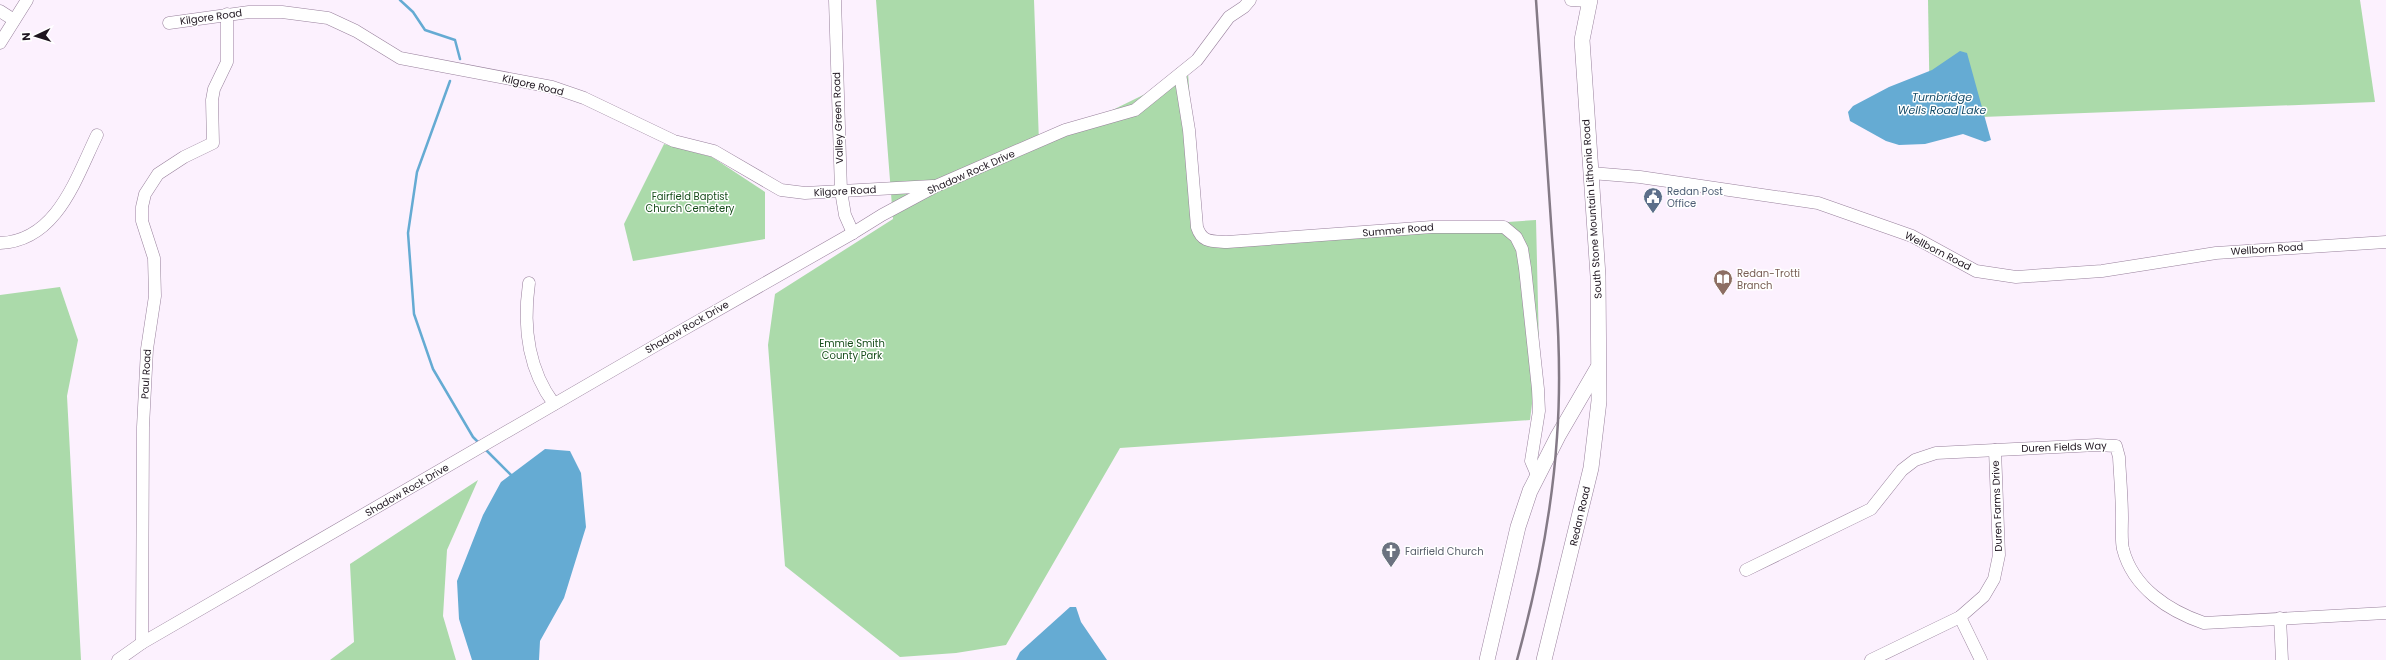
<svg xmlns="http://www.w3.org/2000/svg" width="2386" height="660" font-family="Poppins,sans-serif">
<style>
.green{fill:#abdaaa}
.water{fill:#65abd3}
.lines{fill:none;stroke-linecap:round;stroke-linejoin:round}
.stream{stroke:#65abd3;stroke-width:2.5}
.minor-casing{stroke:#98809c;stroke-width:13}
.major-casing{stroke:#98809c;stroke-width:16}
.minor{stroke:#fff;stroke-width:12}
.major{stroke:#fff;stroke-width:15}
.rail{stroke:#847a86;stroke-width:2.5}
.labels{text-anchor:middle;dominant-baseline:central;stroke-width:3;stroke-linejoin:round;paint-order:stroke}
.street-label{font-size:10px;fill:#1e151f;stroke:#fff}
.service-label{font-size:10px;fill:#4e5e75;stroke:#fff;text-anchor:start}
.park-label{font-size:10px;fill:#174d1b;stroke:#fff}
.education-label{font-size:10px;fill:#785e54;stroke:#fff;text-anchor:start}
.worship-label{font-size:10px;fill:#5b616d;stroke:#fff;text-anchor:start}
.water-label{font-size:11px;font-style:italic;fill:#154c69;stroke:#fff}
</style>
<rect width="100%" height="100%" fill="#fcf1fe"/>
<g class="green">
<path d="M876,0H1034L1039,143L1086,123L1188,73L1200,243L1536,220L1539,347L1530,420L1120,448L1006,645L956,653L900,657L785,566L768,345L775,294L893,219Z"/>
<path d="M1928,0H2360L2375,102L1930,119Z"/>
<path d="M664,144L712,157L765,192V239L633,261L624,224Z"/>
<path d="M60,287L78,340L67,396L81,660H0V295Z"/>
<path d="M478,480L447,550L443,616L456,660H330L354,642L350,564Z"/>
</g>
<g class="water">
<path d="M1960,51L1967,53L1991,140L1985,142L1963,134L1925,144L1899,145L1886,141L1850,121L1848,112L1853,106L1889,87L1932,70Z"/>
<path d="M545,449L570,451L581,473L586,527L564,598L540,641L539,660H472L459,619L457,581L483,515L501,482Z"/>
<path d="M1070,607H1076L1081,622L1107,660H1016L1020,652Z"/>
</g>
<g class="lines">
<g class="stream">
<path d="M400,0L413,12L425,30L455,40L460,59"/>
<path d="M450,81L417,172L408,233L414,314L433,369L473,437L479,443"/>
<path d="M484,448L511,475"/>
</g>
<g class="minor-casing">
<g id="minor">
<path d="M835,0L841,191L845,215L853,233"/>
<path d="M1571,0L1589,1"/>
<path d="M0,11L14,20"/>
<path d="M169,23L249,12H282L328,18L356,31L400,58L552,87L584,98L674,141L714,151L781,190L805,193L933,186"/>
<path d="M0,43L27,0"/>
<path d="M1180,74L1189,130L1197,227C1202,243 1212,241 1227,242L1432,227H1504L1516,237L1522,249L1525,268L1538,389L1539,411L1531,461L1537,475"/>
<path d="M1591,173L1640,177L1818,203L1912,236L1976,271L2016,277L2102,271L2216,253L2386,242"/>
<path d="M0,243C57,241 76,178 97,135"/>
<path d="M529,283C523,325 528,369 554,404"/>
<path d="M1746,570L1871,509L1902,470L1915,460L1936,453L2097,445L2116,446L2119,457C2120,477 2122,498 2122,518C2122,528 2121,540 2123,549C2133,588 2169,611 2204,623L2386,613"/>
<path d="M1960,617L1981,660"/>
<path d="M2280,618L2282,660"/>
<path d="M142,643L143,427L147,349L155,296L154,258L142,221V207L145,194L158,174L184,157L213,143L212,100L214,89L227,62V14"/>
<path d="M118,660L142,643L665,340L853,233L882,215L936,186L1065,130L1135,110L1197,60L1229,17L1244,7L1250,0"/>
<path d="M1871,660L1960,617L1984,596L1994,579L1999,555L1995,450"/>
</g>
</g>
<g class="major-casing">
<g id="major">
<path d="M1487,660L1518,527L1530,491L1558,436L1597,369"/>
<path d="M1544,660L1591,468L1599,401L1598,276L1582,40L1590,0"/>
</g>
</g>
<use href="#minor" class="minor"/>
<use href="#major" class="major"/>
<path class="rail" d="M1517,660C1537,587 1552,513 1557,437C1562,370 1557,303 1552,237C1547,158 1542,79 1536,0"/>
</g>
<defs>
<g id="civic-pin" transform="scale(1)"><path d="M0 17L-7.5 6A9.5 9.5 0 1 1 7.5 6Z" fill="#5c6f8a" stroke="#fff"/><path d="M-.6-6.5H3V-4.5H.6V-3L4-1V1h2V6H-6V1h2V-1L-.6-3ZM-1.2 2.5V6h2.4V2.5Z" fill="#fff"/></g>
<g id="library-pin" transform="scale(1)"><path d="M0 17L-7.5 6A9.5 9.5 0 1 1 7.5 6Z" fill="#8d6e63" stroke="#fff"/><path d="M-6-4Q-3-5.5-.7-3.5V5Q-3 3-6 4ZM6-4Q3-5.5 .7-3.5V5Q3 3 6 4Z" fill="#fff"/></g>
<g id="church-pin" transform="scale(1)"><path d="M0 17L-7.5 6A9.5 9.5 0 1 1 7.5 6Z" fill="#6b7280" stroke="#fff"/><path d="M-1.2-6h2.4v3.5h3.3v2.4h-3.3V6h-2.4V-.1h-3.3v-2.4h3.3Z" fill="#fff"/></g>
</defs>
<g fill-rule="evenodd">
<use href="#civic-pin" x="1653" y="197"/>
<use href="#library-pin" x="1723" y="279"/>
<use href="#church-pin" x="1391" y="551"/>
</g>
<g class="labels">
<g class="street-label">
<text transform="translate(211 17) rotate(-8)">Kilgore Road</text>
<text transform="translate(533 85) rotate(13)">Kilgore Road</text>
<text transform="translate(838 118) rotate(-92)">Valley Green Road</text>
<text transform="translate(971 172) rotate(-24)">Shadow Rock Drive</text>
<text transform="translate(845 191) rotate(-3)">Kilgore Road</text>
<text transform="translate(1592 209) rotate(-94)">South Stone Mountain Lithonia Road</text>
<text transform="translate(1398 230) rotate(-5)">Summer Road</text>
<text transform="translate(2267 249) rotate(-4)">Wellborn Road</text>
<text transform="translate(1938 251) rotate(27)">Wellborn Road</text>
<text transform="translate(687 327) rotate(-30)">Shadow Rock Drive</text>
<text transform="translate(146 374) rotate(-87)">Paul Road</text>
<text transform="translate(2064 447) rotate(-2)">Duren Fields Way</text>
<text transform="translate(407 490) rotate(-30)">Shadow Rock Drive</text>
<text transform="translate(1997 506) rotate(-92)">Duren Farms Drive</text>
<text transform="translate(1580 516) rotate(-77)">Redan Road</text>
</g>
<g class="service-label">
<text x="1667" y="191">Redan Post<tspan x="1667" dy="12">Office</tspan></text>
</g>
<g class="park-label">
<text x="690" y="196">Fairfield Baptist<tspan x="690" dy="12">Church Cemetery</tspan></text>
<text x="852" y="343">Emmie Smith<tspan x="852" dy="12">County Park</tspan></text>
</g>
<g class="education-label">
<text x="1737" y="273">Redan-Trotti<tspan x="1737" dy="12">Branch</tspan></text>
</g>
<g class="worship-label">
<text x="1405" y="551">Fairfield Church</text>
</g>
<g class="water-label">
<text x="1942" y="97">Turnbridge<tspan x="1942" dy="13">Wells Road Lake</tspan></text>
</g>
</g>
<g transform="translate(36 36) rotate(266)" stroke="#ffffff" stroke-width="3" paint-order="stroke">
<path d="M0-3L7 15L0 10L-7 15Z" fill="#1e151f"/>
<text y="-6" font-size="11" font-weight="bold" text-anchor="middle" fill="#1e151f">N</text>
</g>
</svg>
